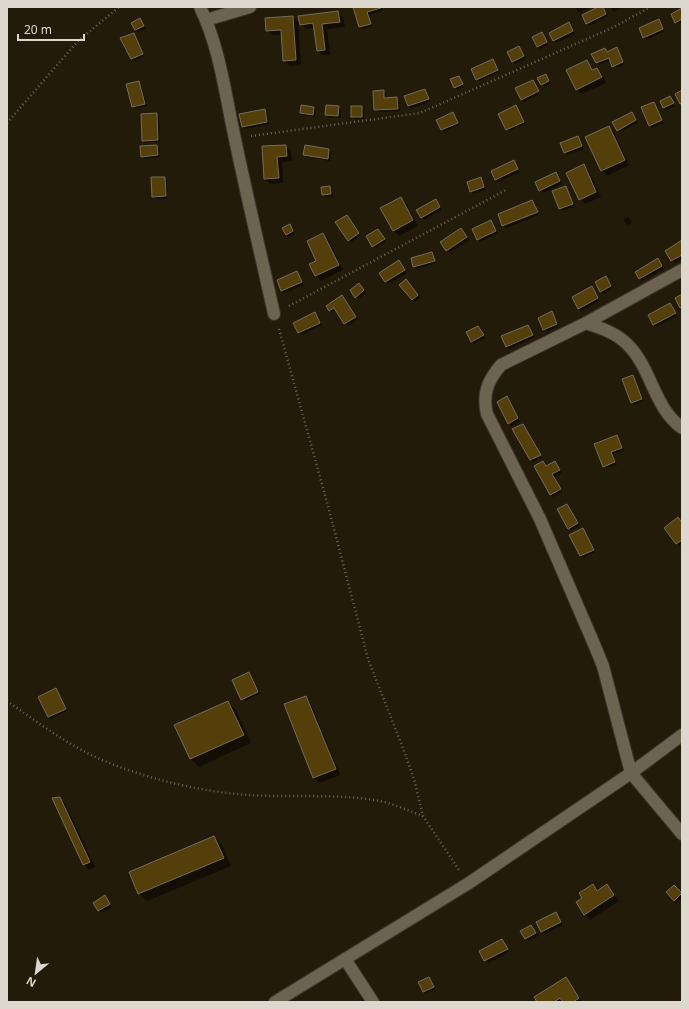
<svg xmlns="http://www.w3.org/2000/svg" width="689" height="1009" font-family="'Noto Sans',sans-serif">
<style>
.shadow{fill:#0007}
.building{fill:#543f0b;stroke:#756c59}
.lines{fill:none;stroke-linecap:round;stroke-linejoin:round}
.minor-casing{stroke:#3a342d;stroke-width:14}
.path{stroke:#6c6556;stroke-width:2.5;stroke-dasharray:1 3;stroke-linecap:butt}
.minor{stroke:#6c6350;stroke-width:12}
</style>
<rect width="100%" height="100%" fill="#231b0a"/>
<g class="shadow">
<path d="M354,7H381L382,11L369,15L372,26L363,29Z"/>
<path d="M575,7H592L579,13Z"/>
<path d="M600,7L604,9L608,16L589,26L583,16Z"/>
<path d="M610,7H623L614,12Z"/>
<path d="M682,9V23L679,24L676,22Z"/>
<path d="M338,12L343,17L345,27L327,29L330,55H323L318,50L315,28L306,29L301,24Z"/>
<path d="M293,17L298,22L301,65L290,66L284,60L282,35H272L267,30Z"/>
<path d="M140,20L146,29L138,32L132,23Z"/>
<path d="M659,21L665,31L646,40L644,37Z"/>
<path d="M571,26L575,34L556,43L550,33Z"/>
<path d="M542,34L548,45L540,49L534,38Z"/>
<path d="M136,37L144,56L134,61L132,58Z"/>
<path d="M519,47L526,59L515,64L508,53Z"/>
<path d="M605,49L608,52L617,49L625,64L616,68L611,60L599,65L592,54Z"/>
<path d="M493,61L499,72L479,81L476,79Z"/>
<path d="M586,61L594,71L597,69L602,74L606,83L582,94L577,89Z"/>
<path d="M546,75L551,83L544,87L542,85Z"/>
<path d="M459,77L464,87L457,90L454,87Z"/>
<path d="M533,81L540,94L524,102L522,99Z"/>
<path d="M139,82L141,85L147,106L135,109L133,107Z"/>
<path d="M425,90L430,102L411,108L408,106Z"/>
<path d="M384,92L386,94V99L397,98L399,101L400,111L378,112L375,110Z"/>
<path d="M670,97L675,106L666,110L664,107Z"/>
<path d="M654,103L664,123L652,128L650,125Z"/>
<path d="M327,106L339,107L341,109V118L328,117L326,115Z"/>
<path d="M361,107L364,109V119H354L352,116Z"/>
<path d="M516,107L525,124L509,131L506,129Z"/>
<path d="M314,108L316,110L315,117L303,115L301,113Z"/>
<path d="M264,110L267,113L269,124L245,129L242,126Z"/>
<path d="M156,114L159,116L160,142H146L143,140Z"/>
<path d="M453,114L459,125L444,132L441,129Z"/>
<path d="M634,116L638,123L620,132L618,130Z"/>
<path d="M609,127L614,132L629,165L607,176L602,170Z"/>
<path d="M578,137L584,149L567,155L565,152Z"/>
<path d="M156,146L159,148L160,157L144,159L142,156Z"/>
<path d="M286,146L291,151L292,161L282,162L283,183L270,184L265,179L263,147Z"/>
<path d="M329,150L331,152L330,161L307,157L305,155Z"/>
<path d="M513,161L520,172L498,182L492,172Z"/>
<path d="M583,166L589,171L601,197L585,204L580,199Z"/>
<path d="M556,173L562,184L543,193L536,182Z"/>
<path d="M164,178L167,180V199H155L153,196Z"/>
<path d="M481,178L486,190L473,194L471,192Z"/>
<path d="M329,187L332,190L333,196L326,197L323,194Z"/>
<path d="M565,187L575,206L562,211L560,208Z"/>
<path d="M401,198L406,203L418,226L399,236L394,231Z"/>
<path d="M436,201L442,210L424,220L421,217Z"/>
<path d="M532,201L539,215L506,228L503,226L499,214Z"/>
<path d="M628,217L632,223L627,225L623,220Z"/>
<path d="M349,219L360,236L351,242L349,240Z"/>
<path d="M491,221L498,233L480,242L478,239Z"/>
<path d="M290,225L295,234L289,237L286,235Z"/>
<path d="M378,230L386,242L375,248L373,246Z"/>
<path d="M463,232L469,240L449,253L442,242Z"/>
<path d="M323,234L328,239L343,270L321,281L316,275Z"/>
<path d="M682,241V259L675,263L666,251Z"/>
<path d="M432,253L436,263L417,269L414,267Z"/>
<path d="M399,262L407,273L388,284L380,273Z"/>
<path d="M660,262L664,269L642,281L640,279L636,272Z"/>
<path d="M297,273L304,285L285,293L282,290Z"/>
<path d="M608,280L613,288L603,294L601,291Z"/>
<path d="M408,283L420,298L415,302L412,299Z"/>
<path d="M361,287L366,293L358,299L356,297Z"/>
<path d="M594,290L600,301L581,311L579,309Z"/>
<path d="M344,299L358,319L348,326L336,310L332,313L330,310Z"/>
<path d="M670,304L677,316L656,327L649,316Z"/>
<path d="M551,312L559,326L547,332L539,318Z"/>
<path d="M315,314L322,325L302,335L295,323Z"/>
<path d="M528,326L535,337L509,349L506,346Z"/>
<path d="M478,327L485,338L474,344L472,341Z"/>
<path d="M633,376L644,401L634,405L632,403Z"/>
<path d="M509,400L520,421L511,426L509,423Z"/>
<path d="M523,425L542,457L533,462L531,460Z"/>
<path d="M617,436L624,450L613,454L617,465L607,468L604,466Z"/>
<path d="M543,462L546,466L555,462L562,473L554,477L562,492L553,497L551,494Z"/>
<path d="M567,505L580,526L571,531L558,510Z"/>
<path d="M682,524V543L679,546L677,543Z"/>
<path d="M583,530L595,552L583,558L571,535Z"/>
<path d="M248,673L260,694L245,701L242,699Z"/>
<path d="M58,692L67,711L51,719L49,716Z"/>
<path d="M305,697L310,702L340,775L320,783L314,778L285,705Z"/>
<path d="M228,702L236,710L251,743L199,767L191,759L176,725Z"/>
<path d="M59,798L65,803L95,867L89,870L84,864Z"/>
<path d="M214,837L222,845L231,866L147,901L139,893Z"/>
<path d="M593,885L598,890L607,885L619,901L590,920L577,902L583,898Z"/>
<path d="M674,886L682,894V898L677,903L668,892Z"/>
<path d="M105,897L112,907L101,913L94,903Z"/>
<path d="M556,913L563,925L544,934L542,932Z"/>
<path d="M531,926L538,936L528,941L526,939Z"/>
<path d="M502,941L509,952L488,963L481,951Z"/>
<path d="M429,978L435,989L426,993L423,991Z"/>
<path d="M566,978L582,1002H538Z"/>
</g>
<g class="building">
<path d="M353,7H380L381,8L367,12L371,24L359,27Z"/>
<path d="M598,7H603L606,14L586,24L582,15Z"/>
<path d="M682,8V19L675,23L671,14Z"/>
<path d="M338,11L340,22L322,24L325,50L317,51L313,23L300,25L298,16Z"/>
<path d="M293,16L296,60L283,61L281,30L266,31L265,18Z"/>
<path d="M140,18L144,26L135,30L131,23Z"/>
<path d="M659,19L663,29L643,38L639,28Z"/>
<path d="M569,22L573,31L553,41L549,33Z"/>
<path d="M542,32L547,42L537,47L532,37Z"/>
<path d="M134,33L143,54L131,59L120,38Z"/>
<path d="M519,46L524,56L512,62L507,52Z"/>
<path d="M617,47L623,62L612,67L609,58L596,63L591,54L605,48L607,52Z"/>
<path d="M493,59L498,70L476,80L471,69Z"/>
<path d="M587,60L592,70L597,68L602,77L576,90L566,70Z"/>
<path d="M546,74L549,81L541,85L537,78Z"/>
<path d="M459,76L463,84L454,88L450,79Z"/>
<path d="M533,80L539,91L521,100L515,88Z"/>
<path d="M139,81L145,104L132,107L126,84Z"/>
<path d="M425,89L429,99L408,106L404,96Z"/>
<path d="M384,90V98L397,97L398,109L374,110L373,91Z"/>
<path d="M682,90V103L680,104L675,94Z"/>
<path d="M670,96L674,103L663,108L660,101Z"/>
<path d="M654,102L662,120L649,126L641,107Z"/>
<path d="M301,105L314,107L313,115L300,113Z"/>
<path d="M326,105L339,106L338,116L325,115Z"/>
<path d="M516,105L524,122L506,130L498,114Z"/>
<rect x="351" y="106" width="11" height="11"/>
<path d="M265,109L267,122L242,127L239,114Z"/>
<path d="M453,112L458,123L441,130L436,120Z"/>
<path d="M632,112L636,120L617,131L612,122Z"/>
<path d="M157,113L158,140L142,141L141,114Z"/>
<path d="M609,126L625,160L601,171L585,137Z"/>
<path d="M578,136L582,146L564,153L560,143Z"/>
<path d="M157,145L158,155L141,157L140,146Z"/>
<path d="M286,145L287,156L277,157L279,178L264,179L262,146Z"/>
<path d="M305,145L329,149L328,159L303,155Z"/>
<path d="M514,160L518,169L495,180L491,171Z"/>
<path d="M584,164L596,192L579,200L566,173Z"/>
<path d="M556,172L560,181L539,191L535,182Z"/>
<path d="M151,177H165L166,196L152,197Z"/>
<path d="M481,177L484,187L470,192L467,182Z"/>
<path d="M330,186L331,194L322,195L321,187Z"/>
<path d="M566,186L573,204L559,209L552,191Z"/>
<path d="M401,197L413,220L393,231L380,208Z"/>
<path d="M436,199L440,207L421,218L416,210Z"/>
<path d="M532,200L538,212L502,226L498,214Z"/>
<path d="M347,215L359,233L348,241L335,222Z"/>
<path d="M491,220L496,231L477,240L472,229Z"/>
<path d="M290,224L293,231L286,235L282,228Z"/>
<path d="M461,228L467,237L446,251L440,242Z"/>
<path d="M378,229L385,239L372,247L366,236Z"/>
<path d="M323,233L339,265L315,276L309,264L316,261L307,241Z"/>
<path d="M682,240V255L671,261L665,251Z"/>
<path d="M432,252L435,261L413,267L411,258Z"/>
<path d="M658,258L662,266L639,279L635,272Z"/>
<path d="M399,260L405,270L385,282L379,273Z"/>
<path d="M297,271L302,282L281,291L277,280Z"/>
<path d="M606,276L611,286L600,292L595,282Z"/>
<path d="M406,279L418,295L412,300L399,285Z"/>
<path d="M359,283L364,290L355,298L350,290Z"/>
<path d="M592,286L598,298L578,309L572,297Z"/>
<path d="M682,294V307L680,308L675,298Z"/>
<path d="M342,295L356,317L344,324L334,308L329,311L326,306Z"/>
<path d="M670,303L676,313L653,325L648,315Z"/>
<path d="M552,311L557,324L543,330L538,318Z"/>
<path d="M315,312L320,323L298,333L293,323Z"/>
<path d="M528,325L533,335L506,347L501,336Z"/>
<path d="M478,326L484,335L471,342L466,332Z"/>
<path d="M633,375L642,399L631,403L622,379Z"/>
<path d="M507,396L518,418L508,424L497,402Z"/>
<path d="M523,424L541,455L530,460L512,429Z"/>
<path d="M617,435L622,448L611,452L615,462L603,467L594,444Z"/>
<path d="M543,461L546,466L555,461L560,470L552,474L561,489L550,495L534,466Z"/>
<path d="M567,504L578,523L568,529L557,509Z"/>
<path d="M678,517L682,523V540L676,544L664,528Z"/>
<path d="M583,528L594,550L580,556L569,535Z"/>
<path d="M249,672L258,692L241,700L232,680Z"/>
<path d="M56,688L66,709L48,717L38,697Z"/>
<path d="M306,696L336,769L313,778L284,704Z"/>
<path d="M228,701L244,735L190,759L174,725Z"/>
<path d="M60,797L90,862L83,865L52,798Z"/>
<path d="M214,836L224,858L138,894L129,872Z"/>
<path d="M593,884L597,891L607,884L614,895L584,915L576,902L582,898L579,893Z"/>
<path d="M674,885L682,893L674,901L666,892Z"/>
<path d="M105,895L110,904L98,911L93,903Z"/>
<path d="M556,912L561,922L541,932L536,922Z"/>
<path d="M531,925L536,933L525,939L520,931Z"/>
<path d="M502,939L508,949L484,961L479,951Z"/>
<path d="M429,977L434,987L423,992L418,982Z"/>
<path d="M566,977L579,998L573,1002H563L560,998L554,1002H537L534,997Z"/>
</g>
<g class="lines">
<g class="minor-casing">
<g id="minor">
<path d="M200,7C220,48 225,94 235,139C247,197 261,255 274,314"/>
<path d="M206,20L250,7"/>
<path d="M682,270L586,323L501,365C488,380 482,394 487,414L540,519L594,644L603,666L631,773L682,735"/>
<path d="M586,323C601,328 616,333 627,344C652,368 653,407 682,428"/>
<path d="M345,959L373,1002"/>
<path d="M275,1002L469,883L631,773L682,834"/>
</g>
</g>
<g class="path">
<path d="M7,123L77,42L119,7"/>
<path d="M251,136L420,113L614,27L650,7"/>
<path d="M289,306L506,190"/>
<path d="M279,329L328,506L368,659L401,743L414,779L423,816L459,870"/>
<path d="M7,701C37,722 68,745 102,760C148,779 200,792 250,795C293,798 337,793 380,801C394,804 409,811 423,816"/>
</g>
<use href="#minor" class="minor"/>
</g>
<rect width="689" height="1009" fill="none" stroke="#ddd8cd" stroke-width="16"/>
<g transform="translate(36 973) rotate(209)" stroke="#231b0a" stroke-width="3" paint-order="stroke">
<path d="M0-3L7 15L0 10L-7 15Z" fill="#ddd8cd"/>
<text y="-6" font-size="11" font-weight="bold" text-anchor="middle" fill="#ddd8cd">N</text>
</g>
<path d="M18 34v6h66v-6" fill="none" stroke="#ddd8cd" stroke-width="2"/>
<text x="24" y="34" font-size="12" fill="#ddd8cd" stroke="#231b0a" stroke-width="3" paint-order="stroke">20 m</text>
</svg>
